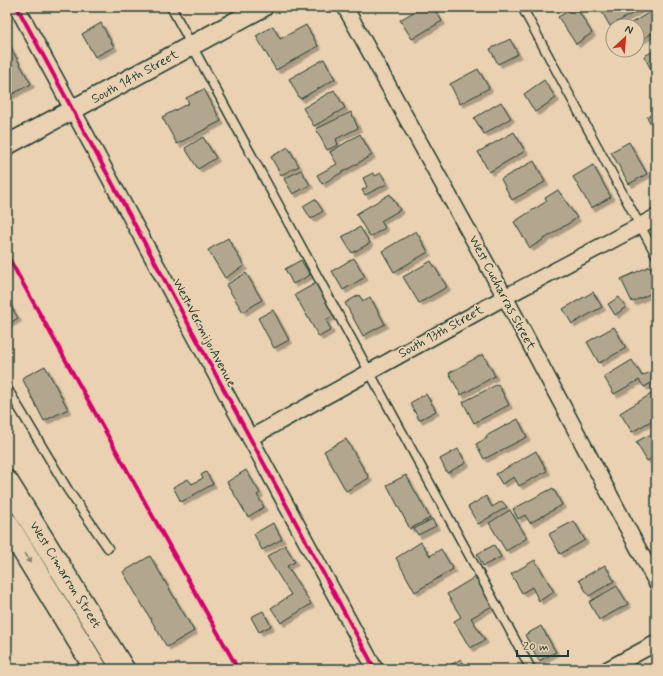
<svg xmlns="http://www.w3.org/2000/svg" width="663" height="676" font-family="Mynerve,sans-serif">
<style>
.building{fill:#b2a78e;stroke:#1f3d34;filter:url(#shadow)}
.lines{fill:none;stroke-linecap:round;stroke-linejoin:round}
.service-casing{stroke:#1f3d34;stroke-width:11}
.minor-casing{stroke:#1f3d34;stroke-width:18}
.tertiary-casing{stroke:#1f3d34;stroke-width:22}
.trunk-casing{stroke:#1f3d34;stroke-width:25}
.service{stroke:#e9d1b1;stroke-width:8}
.minor{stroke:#e9d1b1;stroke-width:15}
.tertiary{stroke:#e9d1b1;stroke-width:19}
.trunk{stroke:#e9d1b1;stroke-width:22}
.cycleway-casing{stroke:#e9d1b1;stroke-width:6}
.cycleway{stroke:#d6006c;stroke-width:4}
.oneway{stroke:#7a806c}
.labels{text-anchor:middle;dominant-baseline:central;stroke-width:3.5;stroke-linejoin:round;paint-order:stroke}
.street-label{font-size:13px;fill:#1f3d34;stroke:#e9d1b1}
</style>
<defs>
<filter id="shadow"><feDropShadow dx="3.5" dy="3.5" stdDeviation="0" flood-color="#0004"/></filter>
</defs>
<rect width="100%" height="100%" fill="#e9d1b1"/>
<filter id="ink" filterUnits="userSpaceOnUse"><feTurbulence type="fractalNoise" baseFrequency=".025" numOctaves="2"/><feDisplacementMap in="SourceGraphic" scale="8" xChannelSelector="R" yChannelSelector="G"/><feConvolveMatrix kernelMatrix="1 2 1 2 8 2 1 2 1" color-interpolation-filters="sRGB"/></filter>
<g filter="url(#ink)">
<g class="building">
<path d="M422,7H433L442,21L412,39L400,20Z"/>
<path d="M576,7L592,33L576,44L558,17Z"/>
<path d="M599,7H644L610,26Z"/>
<path d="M652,11L656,19V31L637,42V26H626Z"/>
<path d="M101,23L114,47L95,57L82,34Z"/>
<path d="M306,25L318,46L276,70L256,36L273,26L280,39Z"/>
<path d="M510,39L518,54L498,64L490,49Z"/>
<path d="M7,41L31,84L7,97Z"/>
<path d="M656,50V77H655L644,56Z"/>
<path d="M324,59L335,79L300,99L289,79Z"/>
<path d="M478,69L489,88L460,104L450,84Z"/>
<path d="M544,80L556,98L535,112L524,94Z"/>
<path d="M204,89L221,121L177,144L162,117L189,103L186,98Z"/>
<path d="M334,90L345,108L314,126L303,108Z"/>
<path d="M501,102L511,118L484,134L474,118Z"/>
<path d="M351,112L358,128L336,139L338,145L327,150L316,129Z"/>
<path d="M656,112V133L647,117Z"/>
<path d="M514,132L525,151L489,172L478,152Z"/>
<path d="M360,134L372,155L322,184L317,175L337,164L330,152Z"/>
<path d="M203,137L216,158L198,169L185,148Z"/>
<path d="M629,142L647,174L629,184L611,152Z"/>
<path d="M288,147L299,166L281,175L271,157Z"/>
<path d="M534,161L545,182L512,200L501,179Z"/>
<path d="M593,165L611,197L591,208L573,177Z"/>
<path d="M301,170L310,185L293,194L284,179Z"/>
<path d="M373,173L375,176L381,173L387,184L365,195L362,190L367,187L363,178Z"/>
<path d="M558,190L577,218L530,248L514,222L547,201L545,198Z"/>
<path d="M390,194L400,210L381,221L385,228L370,237L356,214Z"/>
<path d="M315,199L323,211L311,219L303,206Z"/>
<path d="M360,227L370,243L352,253L342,237Z"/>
<path d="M416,231L428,252L394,272L382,251Z"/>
<path d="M228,238L244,266L225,278L208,250Z"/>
<path d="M354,258L365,277L343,290L332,271Z"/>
<path d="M301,260L310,275L293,284L285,269Z"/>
<path d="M431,261L447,287L419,303L403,277Z"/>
<path d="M650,266L656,278V291L632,302L621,279Z"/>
<path d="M246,273L262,300L243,312L226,285Z"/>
<path d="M316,283L334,315L326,320L331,330L319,337L295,295Z"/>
<path d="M593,292L602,307L572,324L563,309Z"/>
<path d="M359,295L363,301L370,297L385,324L363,336L345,303Z"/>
<path d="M619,297L626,307L615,315L608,304Z"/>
<path d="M7,300L18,318L7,325Z"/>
<path d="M273,310L289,340L274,348L258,318Z"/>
<path d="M614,327L626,348L599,363L587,342Z"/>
<path d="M483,354L495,376L461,395L449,373Z"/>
<path d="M632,360L642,376L654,370L656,374V380L644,387L639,380L614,394L604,377Z"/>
<path d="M45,366L68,409L44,421L22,378Z"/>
<path d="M498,384L509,405L474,423L463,402Z"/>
<path d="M656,391V418L632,432L620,413Z"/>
<path d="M426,394L436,411L419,420L410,403Z"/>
<path d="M518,419L527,437L484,459L476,444L487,438L486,436Z"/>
<path d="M656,431V456L647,461L636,442Z"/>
<path d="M346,439L369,478L346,491L324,451Z"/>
<path d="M458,449L466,463L447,473L440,459Z"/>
<path d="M536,451L547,471L519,486L514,477L502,484L496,474Z"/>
<path d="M246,470L260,493L257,495L264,507L248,517L227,482Z"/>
<path d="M206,472L213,484L181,502L173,487L188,479L192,484L203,478L201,475Z"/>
<path d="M406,475L430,518L410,529L387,485Z"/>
<path d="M553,488L562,505L530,523L525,515L518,519L513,509Z"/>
<path d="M486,496L492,507L502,501L507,507L478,524L468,507Z"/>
<path d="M510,510L527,538L506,551L489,523Z"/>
<path d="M432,519L436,526L418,535L414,529Z"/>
<path d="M574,521L585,540L560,554L549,534Z"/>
<path d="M273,523L282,539L262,550L254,534Z"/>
<path d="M421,542L430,556L441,549L453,569L415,592L396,558Z"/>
<path d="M285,545L295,562L287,566L311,604L281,623L271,608L291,595L267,557Z"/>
<path d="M494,545L501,557L483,566L477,554Z"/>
<path d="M150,556L194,631L167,647L123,572Z"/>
<path d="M535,560L554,592L539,601L532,587L522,593L511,574Z"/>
<path d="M605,565L614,581L589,596L579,580Z"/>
<path d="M475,577L492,606L471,618L485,640L470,648L454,621L461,617L447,594Z"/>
<path d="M617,586L628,604L599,620L589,602Z"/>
<path d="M263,611L271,626L259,632L251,617Z"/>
<path d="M541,626L556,652L539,661L525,635Z"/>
<path d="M461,659L466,669H444Z"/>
</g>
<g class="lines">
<g class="service-casing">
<g id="service">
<path d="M171,7L531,669"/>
<path d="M522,7L656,255"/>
<path d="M7,388L68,490L108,548"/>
</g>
</g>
<g class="minor-casing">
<g id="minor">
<path d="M17,7L375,669"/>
<path d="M345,7L505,297L656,582"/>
<path d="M250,438L505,297L656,217"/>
<path d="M608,669L656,643"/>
</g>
</g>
<g class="tertiary-casing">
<path id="tertiary" d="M7,145L263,7"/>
</g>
<g class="trunk-casing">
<g id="trunk">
<path d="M7,482L123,669"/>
<path d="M7,524L96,669"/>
</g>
</g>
<use href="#service" class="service"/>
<use href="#minor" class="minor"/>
<use href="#tertiary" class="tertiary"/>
<use href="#trunk" class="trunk"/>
<g class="cycleway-casing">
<g id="cycleway">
<path d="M17,7L375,669"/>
<path d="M7,255L238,669"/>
</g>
</g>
<use href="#cycleway" class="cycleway"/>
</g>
<defs><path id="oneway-shaft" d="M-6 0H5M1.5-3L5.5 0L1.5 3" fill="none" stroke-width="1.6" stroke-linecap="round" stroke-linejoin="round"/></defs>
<use class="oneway" href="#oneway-shaft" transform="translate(28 558) rotate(58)"/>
</g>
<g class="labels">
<g class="street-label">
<text transform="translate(135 77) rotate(-29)">South 14th Street</text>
<text transform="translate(502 293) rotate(62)">West Cucharras Street</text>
<text transform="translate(441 332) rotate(-29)">South 13th Street</text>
<text transform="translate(204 333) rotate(62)">West Vermijo Avenue</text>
<text transform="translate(65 575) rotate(58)">West Cimarron Street</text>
</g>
</g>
<rect width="663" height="676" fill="none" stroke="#e9d1b1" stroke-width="24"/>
<rect x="12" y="12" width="639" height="652" fill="none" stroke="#1f3d34" stroke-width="1.5" filter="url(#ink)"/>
<g transform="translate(625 38) rotate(26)"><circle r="19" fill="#e9d1b1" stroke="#98967f"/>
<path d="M0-3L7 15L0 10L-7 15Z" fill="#c8321e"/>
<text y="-6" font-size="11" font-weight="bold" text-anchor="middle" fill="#1f3d34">N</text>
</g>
<path d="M517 650v6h51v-6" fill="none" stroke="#1f3d34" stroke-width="2"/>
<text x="523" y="650" font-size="12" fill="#1f3d34" stroke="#e9d1b1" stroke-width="3" paint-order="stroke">20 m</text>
</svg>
